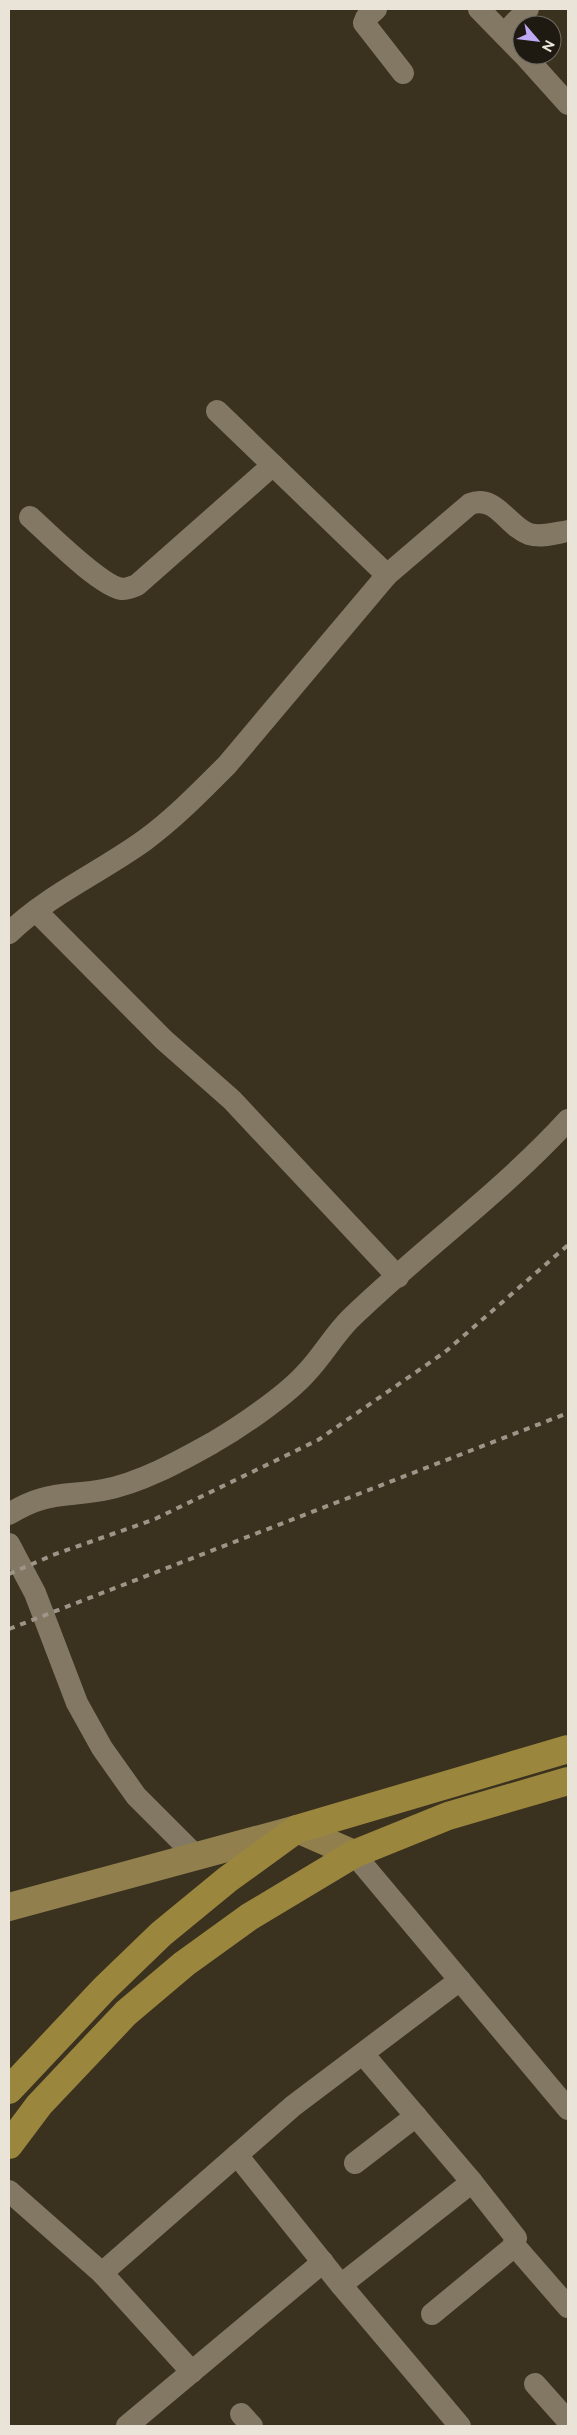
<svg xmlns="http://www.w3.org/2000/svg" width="577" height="2435" font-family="Raleway,sans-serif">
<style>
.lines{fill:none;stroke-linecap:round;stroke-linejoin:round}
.minor{stroke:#837864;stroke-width:22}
.major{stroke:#91804d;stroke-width:28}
.highway{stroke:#9a863d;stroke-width:28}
.rail{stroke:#9d9587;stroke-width:4;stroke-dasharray:6 6;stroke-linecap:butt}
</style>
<rect width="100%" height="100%" fill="#3a311f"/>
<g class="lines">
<g class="minor">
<path d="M376,9L366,18L364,23L403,73"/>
<path d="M479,9L522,53"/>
<path d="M504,34L528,9"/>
<path d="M524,55L568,104"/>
<path d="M217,411L387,575"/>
<path d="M30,517C48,533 100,586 122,589C128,589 132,587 137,585L273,465"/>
<path d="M36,911L164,1040L232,1100L398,1277"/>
<path d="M9,933C48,895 101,872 145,840C175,818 201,791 227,765L387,575L470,504C496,494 508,527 529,534C541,538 556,533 568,531"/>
<path d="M9,1514C46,1491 63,1497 103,1490C141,1483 180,1461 214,1442C240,1427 287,1395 307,1372C323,1355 334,1335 350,1319C421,1250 501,1193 568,1120"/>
<path d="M9,1544L35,1593L77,1703L102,1748L136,1796L196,1856"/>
<path d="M354,1854L568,2109"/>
<path d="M363,2054L472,2182L516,2238L512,2248L432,2314"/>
<path d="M237,2155L341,2285L460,2426"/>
<path d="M355,2163L416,2116"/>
<path d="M9,2191L102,2273L192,2372"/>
<path d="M514,2245L568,2307"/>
<path d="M102,2273L293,2106L460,1980"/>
<path d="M341,2285L472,2182"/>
<path d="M535,2384L568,2421"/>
<path d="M241,2414L252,2426"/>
<path d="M127,2426L323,2262"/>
</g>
<path class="major" d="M9,1907L297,1829L354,1854"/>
<g class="highway">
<path d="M9,2090L104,1989L161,1934L228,1879L297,1829L568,1749"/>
<path d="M9,2145L39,2105L126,2013L184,1964L249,1917L354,1854L448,1816L568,1781"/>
</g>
<g class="rail">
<path d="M9,1574L53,1555L155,1519L318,1440L445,1352L568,1245"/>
<path d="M9,1629L568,1413"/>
</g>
</g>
<rect width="577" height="2435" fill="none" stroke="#e9e3d8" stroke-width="20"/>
<g transform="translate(537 40) rotate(118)"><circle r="24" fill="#1e1a12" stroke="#6f6a61"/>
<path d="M0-4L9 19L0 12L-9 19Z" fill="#bfa9f4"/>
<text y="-8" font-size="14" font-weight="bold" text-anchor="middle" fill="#e9e3d8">N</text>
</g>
</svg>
